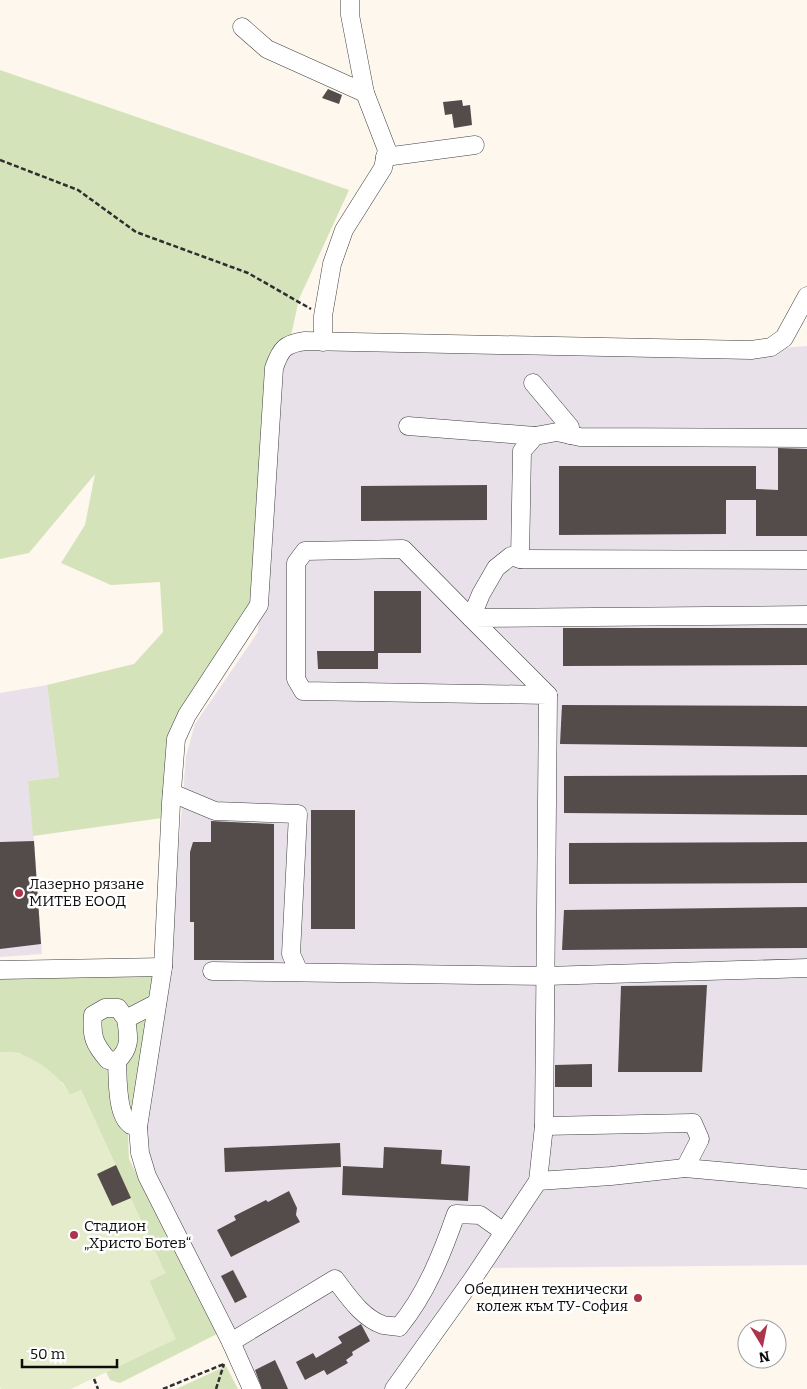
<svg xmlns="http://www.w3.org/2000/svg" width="807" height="1389" font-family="Bitter,serif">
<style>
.industrial{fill:#e8e1ea}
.green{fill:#d5e3bb}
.pitch{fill:#e5eccb}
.building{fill:#534c4a}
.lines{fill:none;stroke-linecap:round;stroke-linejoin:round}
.minor-casing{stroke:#3f3f3f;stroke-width:19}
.path{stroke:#2e2e2e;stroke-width:2.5;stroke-dasharray:5 2.5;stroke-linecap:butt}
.minor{stroke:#fff;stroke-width:18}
.poi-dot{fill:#ac344b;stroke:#fff;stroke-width:2}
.labels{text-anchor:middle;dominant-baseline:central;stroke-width:5;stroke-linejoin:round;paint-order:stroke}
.poi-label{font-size:15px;fill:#0c0c0c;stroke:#fff;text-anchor:start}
</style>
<rect width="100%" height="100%" fill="#fdf7ed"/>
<g class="industrial">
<path d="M290,343L751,350L807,346V1265L479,1268L393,1389H252L140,1153L169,966L186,756L195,724L258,632L274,368Z"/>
<path d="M47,685L59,777L28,781L34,841L42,954L0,957V693Z"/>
</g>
<g class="green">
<path d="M0,70L349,190L299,299L291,336L281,340L252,601L179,714L162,818L33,836L28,781L59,777L47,685L134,664L163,632L160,582L111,585L61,563L85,525L95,474L29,553L0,559Z"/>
<path d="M153,975L128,1136L129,1159L217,1334L120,1383L110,1380L106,1372L175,1339L149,1281L165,1273L81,1090L70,1095L63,1083L19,1053L0,1052V979Z"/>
<path d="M226,1366L238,1389H176Z"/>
</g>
<path class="pitch" d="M0,1052C6,1052 14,1052 20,1054C40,1061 60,1076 70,1095L81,1090L165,1273L149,1281L176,1339L71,1389H1L0,1387Z"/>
<g class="building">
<path d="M328,89L342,95L339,104L322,98Z"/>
<path d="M462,100L463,106L470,105L472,125L454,128L452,114L445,115L443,102Z"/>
<path d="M778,448L807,449V536H756V500H726V534L559,535V466H756V489L778,490Z"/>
<path d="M487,485V520L361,521V486Z"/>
<path d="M374,591H421V653H378V669H318L317,651H374Z"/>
<path d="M563,628H807V665L563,666Z"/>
<path d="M562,705L807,706V747L560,744Z"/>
<path d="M807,775V815L564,813V776Z"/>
<rect x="311" y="810" width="44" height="119"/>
<path d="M211,821L274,824V960H194V922H190V852L193,842H211Z"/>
<path d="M34,841L41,944L0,949V842Z"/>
<path d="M807,842V883L569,884V843Z"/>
<path d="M807,907V948L562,950L564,910Z"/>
<path d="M707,985L702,1072H618L621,986Z"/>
<path d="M592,1064V1087H555V1065Z"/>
<path d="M340,1143L341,1167L225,1172L224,1148Z"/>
<path d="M384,1147L442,1150L441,1164L470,1166L468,1201L342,1195L343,1166L383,1168Z"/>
<path d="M116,1165L131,1198L112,1206L97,1174Z"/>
<path d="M289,1191L297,1208L296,1215L300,1222L231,1257L217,1230L236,1220L234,1216L266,1200L268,1202Z"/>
<path d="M233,1270L247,1297L235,1303L221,1276Z"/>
<path d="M361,1324L370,1341L352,1352L353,1355L346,1360L348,1363L327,1375L324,1370L305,1380L296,1362L313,1353L316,1358L342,1343L338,1337Z"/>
<path d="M275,1360L282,1375L288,1389H262L255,1370Z"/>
</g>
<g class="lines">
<g class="minor-casing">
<g id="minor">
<path d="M242,27L267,49L365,93"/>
<path d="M385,157L475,145"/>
<path d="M323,342V316L332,264L344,230L383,168L387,150L365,93L350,15V0"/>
<path d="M533,383L570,427V435"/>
<path d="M408,426L535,436"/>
<path d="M520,559L807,560"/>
<path d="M548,695L471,618L807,615"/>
<path d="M172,793L215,811L298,814L291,954L299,972"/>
<path d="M0,970L163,967"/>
<path d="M212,971L546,976L807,968"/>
<path d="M126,1019L118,1008H105L93,1015C91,1036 94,1044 108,1060L117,1061C131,1048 129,1037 126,1019L157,1003"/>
<path d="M117,1061C118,1077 116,1116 131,1125C133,1126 136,1126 138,1127"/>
<path d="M544,1126L693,1123L700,1139L685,1168"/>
<path d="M538,1181L611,1176L685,1168L807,1179"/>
<path d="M231,1342L335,1279C348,1296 362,1318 383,1325C388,1326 394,1326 399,1327C426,1294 442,1254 456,1214L480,1215L504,1232"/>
<path d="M252,1389L231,1342L147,1176L140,1153L138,1127L163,967L171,803L176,739L187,715L259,605L274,368C281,348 285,344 305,341L751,350L771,347L784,338L807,296"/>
<path d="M394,1389L472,1280L538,1181L544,1126L548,695L303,691L296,679V563L305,551L403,549L471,618L481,594L496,568L511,556L520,559L522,451L535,436L557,432L580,437L807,438"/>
</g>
</g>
<g class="path">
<path d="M0,160L78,190L136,232L248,273L311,309"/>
<path d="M94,1379L98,1389"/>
<path d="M163,1389L224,1364"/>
<path d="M216,1389L224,1364"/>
</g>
<use href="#minor" class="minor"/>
</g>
<g class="poi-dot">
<circle cx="19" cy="893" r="5"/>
<circle cx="74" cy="1235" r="5"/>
<circle cx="638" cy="1298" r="5"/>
</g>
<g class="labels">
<g class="poi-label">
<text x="29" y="884">Лазерно рязане<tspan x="29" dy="17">МИТЕВ ЕООД</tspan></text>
<text x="84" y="1226">Стадион<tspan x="84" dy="17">„Христо Ботев“</tspan></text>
<text x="628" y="1289" text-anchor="end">Обединен технически<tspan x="628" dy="17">колеж към ТУ-София</tspan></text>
</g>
</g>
<g transform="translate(762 1344) rotate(170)"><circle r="24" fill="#ffffff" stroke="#9e9e9e"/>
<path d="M0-4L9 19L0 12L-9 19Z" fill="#ac344b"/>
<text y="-8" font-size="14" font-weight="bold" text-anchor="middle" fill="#0c0c0c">N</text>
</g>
<path d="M22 1359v8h95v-8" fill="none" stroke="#0c0c0c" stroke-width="2.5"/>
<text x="30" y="1359" font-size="15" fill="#0c0c0c" stroke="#ffffff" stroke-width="4" paint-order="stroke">50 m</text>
</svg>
